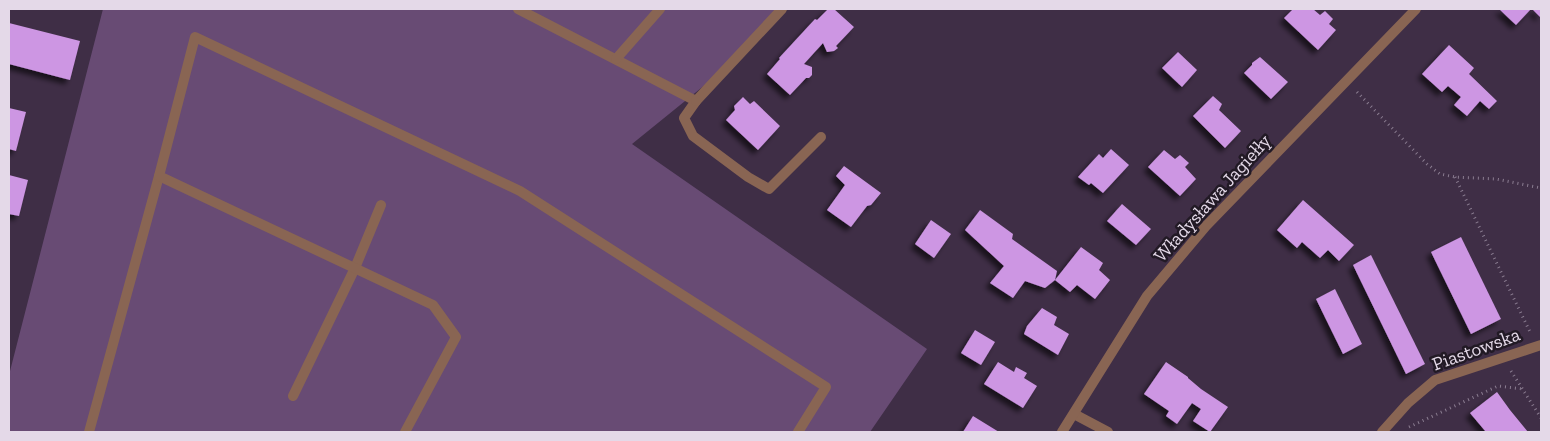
<svg xmlns="http://www.w3.org/2000/svg" width="1550" height="441" font-family="'Zilla Slab',serif">
<style>
.green{fill:#684b74}
.building{fill:#cd96e3;filter:url(#shadow)}
.lines{fill:none;stroke-linecap:round;stroke-linejoin:round}
.path{stroke:#8b7d91;stroke-width:3;stroke-dasharray:1 4;stroke-linecap:butt}
.lane{stroke:#896553;stroke-width:10}
.street{stroke:#896553;stroke-width:10}
.labels{text-anchor:middle;dominant-baseline:central;stroke-width:5;stroke-linejoin:round;paint-order:stroke}
.street-label{font-size:19px;fill:#e4d9e8;stroke:#221a25}
</style>
<defs>
<filter id="shadow"><feDropShadow dx="-4.5" dy="4.5" stdDeviation="2.5" flood-color="#0009"/></filter>
</defs>
<rect width="100%" height="100%" fill="#3f2e46"/>
<path class="green" d="M103,9H780L732,63L632,144L927,349L870,432H9V375Z"/>
<g class="building">
<path d="M828,9H834L854,27L836,46L838,48L834,51L827,52L823,43L804,64L812,67V75L809,78H806L790,95L767,74L780,59L779,58L815,19L817,20Z"/>
<path d="M1293,9H1313L1320,15L1325,11L1333,19L1329,24L1336,30L1318,50L1284,18Z"/>
<path d="M1499,9H1531L1516,25Z"/>
<path d="M1532,9H1541V16L1540,17Z"/>
<path d="M9,23L80,41L70,80L9,64Z"/>
<path d="M1449,45L1474,68L1469,74L1497,101L1489,109L1480,101L1467,116L1454,105L1461,97L1448,86L1442,92L1422,74Z"/>
<path d="M1178,52L1197,70L1182,87L1162,68Z"/>
<path d="M1260,57L1288,82L1271,99L1244,73L1252,65V63Z"/>
<path d="M1213,96L1222,104L1219,110L1241,131L1225,148L1193,116Z"/>
<path d="M743,97L750,104L754,101L780,126L758,150L726,120L735,110L734,106Z"/>
<path d="M9,108L26,112L16,151L9,149Z"/>
<path d="M1111,149L1129,165L1103,193L1091,183L1089,185L1078,177L1099,154L1103,158Z"/>
<path d="M1164,150L1175,159L1180,155L1189,163L1185,167L1196,179L1180,196L1148,167Z"/>
<path d="M844,166L881,193L871,205L867,206L851,227L827,210L845,185L836,176Z"/>
<path d="M9,175L28,180L19,216L9,214Z"/>
<path d="M1303,200L1354,245L1339,261L1328,250L1320,258L1302,242L1297,248L1277,230Z"/>
<path d="M1122,204L1151,229L1136,245L1107,221Z"/>
<path d="M980,210L1013,234L1012,239L1057,271L1055,280L1045,288L1025,281L1013,298L990,283L1004,266L965,230Z"/>
<path d="M931,220L951,234L934,258L915,244Z"/>
<path d="M1461,237L1501,319L1471,334L1431,252Z"/>
<path d="M1081,247L1103,263L1099,270L1110,280L1095,299L1077,285L1070,292L1055,280Z"/>
<path d="M1371,255L1425,364L1406,374L1353,265Z"/>
<path d="M1335,289L1362,344L1343,354L1316,299Z"/>
<path d="M1042,308L1057,317L1054,325L1069,334L1058,355L1024,334L1027,326Z"/>
<path d="M975,330L995,342L981,365L961,353Z"/>
<path d="M998,362L1014,372L1016,367L1027,373L1024,378L1037,386L1023,408L984,384Z"/>
<path d="M1166,362L1188,377V378L1201,389L1228,407L1210,432L1193,421L1201,409L1192,403L1177,424L1166,416L1169,411L1144,394Z"/>
<path d="M1497,392L1510,410L1528,432H1486L1470,413Z"/>
<path d="M973,416L999,432H963Z"/>
</g>
<g class="lines">
<g class="path">
<path d="M1357,92L1427,164L1440,174L1455,177L1496,179L1541,188"/>
<path d="M1455,177L1530,332"/>
<path d="M1511,371L1541,418"/>
<path d="M1409,427L1498,386L1523,389"/>
</g>
<g class="lane">
<path d="M518,9L696,101L684,118L693,136L748,177L769,189L821,137"/>
<path d="M616,59L660,9"/>
<path d="M293,396L355,268L381,205"/>
<path d="M89,432L159,176"/>
<path d="M405,432L456,337L433,305L159,176L195,37L520,191L826,387L798,432"/>
</g>
<g class="street">
<path d="M696,101L782,9"/>
<path d="M1074,414L1108,432"/>
<path d="M1062,432L1147,296L1206,226L1416,9"/>
<path d="M1382,432L1408,403L1435,380L1541,345"/>
</g>
</g>
<g class="labels">
<g class="street-label">
<text transform="translate(1212 198) rotate(-48)">Władysława Jagiełły</text>
<text transform="translate(1476 349) rotate(-20)">Piastowska</text>
</g>
</g>
<rect width="1550" height="441" fill="none" stroke="#e4d9e8" stroke-width="20"/>
</svg>
